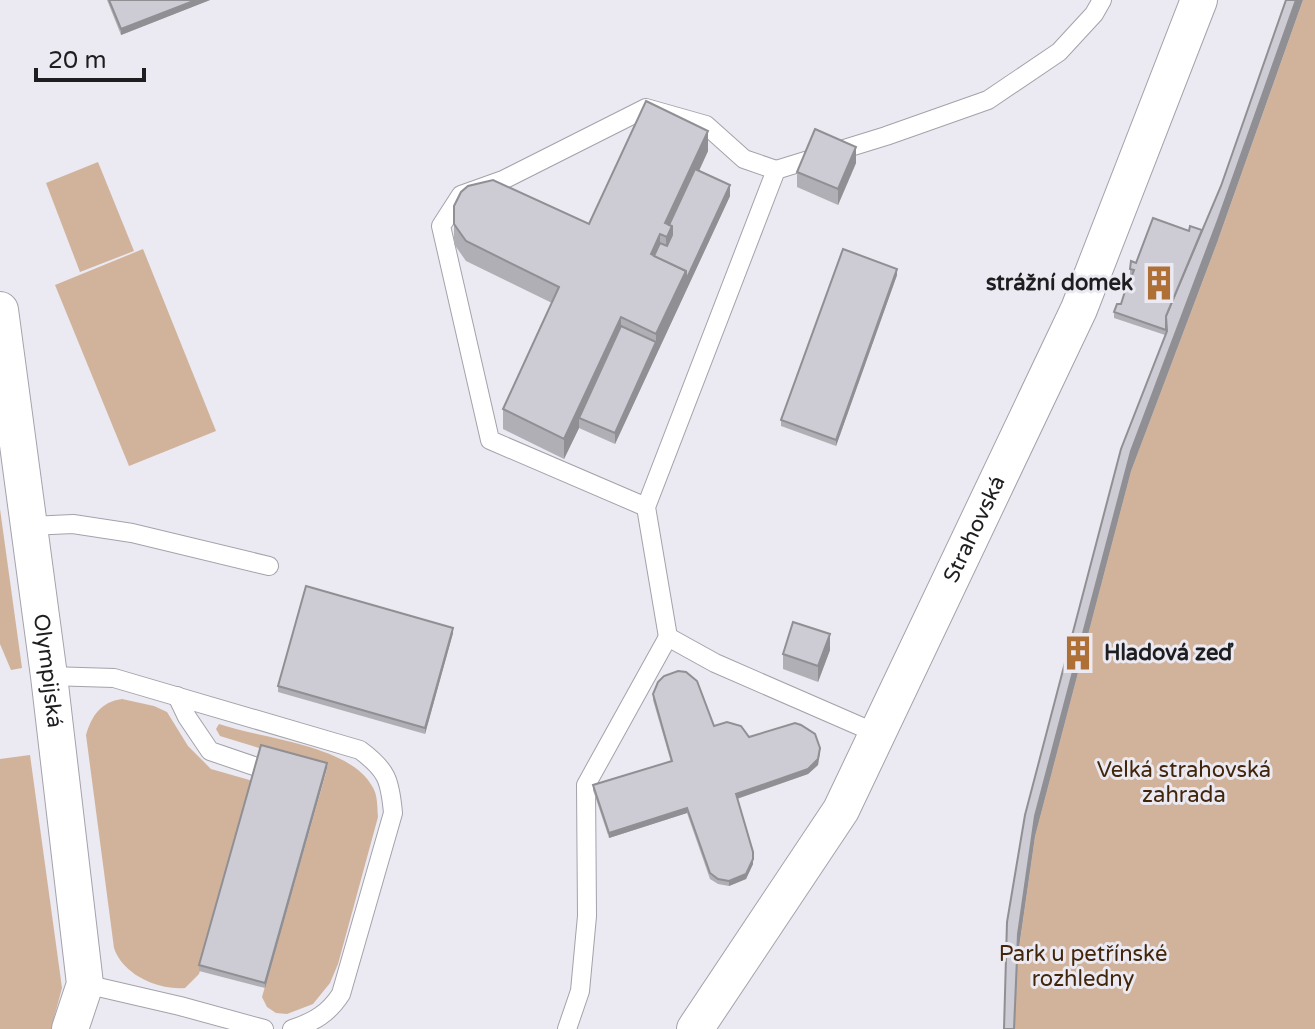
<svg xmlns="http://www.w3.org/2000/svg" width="1315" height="1029" font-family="'Varela Round',sans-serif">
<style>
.green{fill:#d1b39b}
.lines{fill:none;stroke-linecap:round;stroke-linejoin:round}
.lane-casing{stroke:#a4a2aa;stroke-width:20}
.street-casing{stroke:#a4a2aa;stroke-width:38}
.lane{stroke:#fff;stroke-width:18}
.street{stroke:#fff;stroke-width:36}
.wall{fill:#b0afb6}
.shaded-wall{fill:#908f94}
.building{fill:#cdccd4;stroke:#908f94;stroke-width:2}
.labels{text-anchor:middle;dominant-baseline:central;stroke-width:6;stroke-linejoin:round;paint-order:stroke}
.poi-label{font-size:22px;font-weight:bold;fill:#1e1e21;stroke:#ebe9f1;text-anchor:end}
.street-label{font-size:22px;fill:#1e1e21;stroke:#ebe9f1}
.park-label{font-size:22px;fill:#42260b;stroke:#ebe9f1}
</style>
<rect width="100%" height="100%" fill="#ebe9f1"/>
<g class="green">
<path d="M1303,0H1315V1029H1014L1018,955L1035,836L1131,471L1218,240Z"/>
<path d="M98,162L134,251L80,272L46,183Z"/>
<path d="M143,249L216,431L129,466L55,285Z"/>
<path d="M0,509L22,668L11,670L0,644Z"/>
<path d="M122,699L154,706L167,712L188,746L211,769L253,781L199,974L185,988C158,990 123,975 114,948L86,735C92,715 101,702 122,699Z"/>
<path d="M219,724C263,739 349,745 372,786C378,795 377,806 378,817L338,964L330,983L313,1004L287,1014L276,1013L267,1007L262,997L327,769L220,736L216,729Z"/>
<path d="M30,755L62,988L51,1029H0V759Z"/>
</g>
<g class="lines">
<g class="lane-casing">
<g id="lane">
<path d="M646,507L490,440L441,226L461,195L503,180L646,108L706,125L744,159L776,170"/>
<path d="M30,526L73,524L132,533L269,566"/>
<path d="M668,637L646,507L776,170L886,136L988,100L1059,52L1094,14L1102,0"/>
<path d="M49,676L114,678L360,750C387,770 390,780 393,813L341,994C329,1013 314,1022 292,1029"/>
<path d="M177,696L187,717L210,751L257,767"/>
<path d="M85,984L180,1006L264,1029"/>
<path d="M567,1029L580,991L587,916L586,785L668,637L715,663L878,734"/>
</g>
</g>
<g class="street-casing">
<g id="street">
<path id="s1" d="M0,310L49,676L85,984L70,1029"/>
<path id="s2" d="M695,1029L841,810L1079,309L1199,0"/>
</g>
</g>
<use href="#lane" class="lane"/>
<use href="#street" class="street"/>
</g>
<g class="wall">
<path d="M107,0H210L121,35Z"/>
<path d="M708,151L699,171L730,196L615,444L579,428L564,459L503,429V409L552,303L466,261L454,244V206L589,224Z"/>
<path d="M856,163L838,205L797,187V172Z"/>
<path d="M1189,231L1218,240L1131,471L1035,836L1018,954L1015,1029H1004L1007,922L1165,335L1114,318V312L1121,304L1126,290H1124V284L1131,278L1132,275H1130V269L1136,263Z"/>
<path d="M897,275L836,446L781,426V420Z"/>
<path d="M453,633L425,734L278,692V686Z"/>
<path d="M830,650L818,682L783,669V654Z"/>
<path d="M653,694L714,726L749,737L820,753L818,765L808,774L737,799L753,864L746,879L729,886L718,884L710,879L687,813L609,838L593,790V785L671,762L653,700Z"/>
<path d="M327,768L265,988L199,971V965Z"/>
</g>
<g class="shaded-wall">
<path d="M196,0H210L121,35V29Z"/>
<path d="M1296,0H1303L1218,240L1131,471L1035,836L1018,954L1014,1029L1018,934L1035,816L1131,451Z"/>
<path d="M708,131V151L672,229V246L667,257L665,223Z"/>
<path d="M856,147V163L838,205V189Z"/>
<path d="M730,185V196L615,444V433L656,342V334L686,271Z"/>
<path d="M660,234V254L651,263V254Z"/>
<path d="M897,269V275L836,446V440Z"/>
<path d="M621,317V337L579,418V428L564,459V439Z"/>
<path d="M453,628V633L425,734V728Z"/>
<path d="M830,634V650L818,682V666Z"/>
<path d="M820,748L818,765L808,774L736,799V794Z"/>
<path d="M327,763V768L265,988V983Z"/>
<path d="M687,808V813L609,838V833Z"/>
<path d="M753,859V864L746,879L729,886V881Z"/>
</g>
<g class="building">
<path d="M109,0H196L121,29Z"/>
<path d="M1286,0H1296L1218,220L1131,451L1035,816L1018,934L1014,1029H1004L1007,922L1025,815L1121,449L1167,331L1166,316L1221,186Z"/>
<path d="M646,101L708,131L665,223L672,226L667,237L660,234L651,254L686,271L656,334L621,317L564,439L503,409L559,287L466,241L454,224V206L461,192L468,186L493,180L589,224Z"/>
<path d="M815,129L856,147L838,189L797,172Z"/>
<path d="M695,169L730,185L686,280V271L654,256L660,243L667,246L672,235V226L669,225Z"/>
<path d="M1153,218L1189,231L1190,226L1202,230L1166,316V330L1114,312L1117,304H1121L1127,285L1124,284L1126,277L1131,278L1134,270L1130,269L1131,261L1136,263Z"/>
<path d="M843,249L897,269L836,440L781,420Z"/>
<path d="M621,326L656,342L615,433L579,418Z"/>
<path d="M306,586L453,628L425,728L278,686Z"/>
<path d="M793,622L830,634L818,666L783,654Z"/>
<path d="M678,671L686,672L697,681L714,726L727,722L741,726L749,737L795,723L801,725L815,734L820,748L818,759L808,769L736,794L753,852V859L746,874L729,881L718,879L710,873L687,808L609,833L593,785L672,761L653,694L658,682L664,676Z"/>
<path d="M261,745L327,763L265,983L199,965Z"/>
</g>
<defs>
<g id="building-bare" transform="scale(2.76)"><path d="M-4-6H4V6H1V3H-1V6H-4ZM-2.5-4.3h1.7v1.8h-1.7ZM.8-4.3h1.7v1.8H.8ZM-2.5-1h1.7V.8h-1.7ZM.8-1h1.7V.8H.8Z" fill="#ae7035" stroke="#ebe9f1" stroke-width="2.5" paint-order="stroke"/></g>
</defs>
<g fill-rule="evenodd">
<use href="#building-bare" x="1159" y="283"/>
<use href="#building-bare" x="1078" y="653"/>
</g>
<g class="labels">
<g class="poi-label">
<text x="1133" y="283">strážní domek</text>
<text x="1104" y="653" text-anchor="start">Hladová zeď</text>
</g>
<g class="street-label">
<text stroke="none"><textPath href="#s2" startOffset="574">Strahovská</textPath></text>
<text stroke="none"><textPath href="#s1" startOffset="364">Olympijská</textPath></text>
</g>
<g class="park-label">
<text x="1184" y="770">Velká strahovská<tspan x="1184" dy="25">zahrada</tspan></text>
<text x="1083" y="954">Park u petřínské<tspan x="1083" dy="25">rozhledny</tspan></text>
</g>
</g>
<path d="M36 68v12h108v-12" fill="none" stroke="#1e1e21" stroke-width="4"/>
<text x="48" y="68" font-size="24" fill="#1e1e21" stroke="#ebe9f1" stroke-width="6" paint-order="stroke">20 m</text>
</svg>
